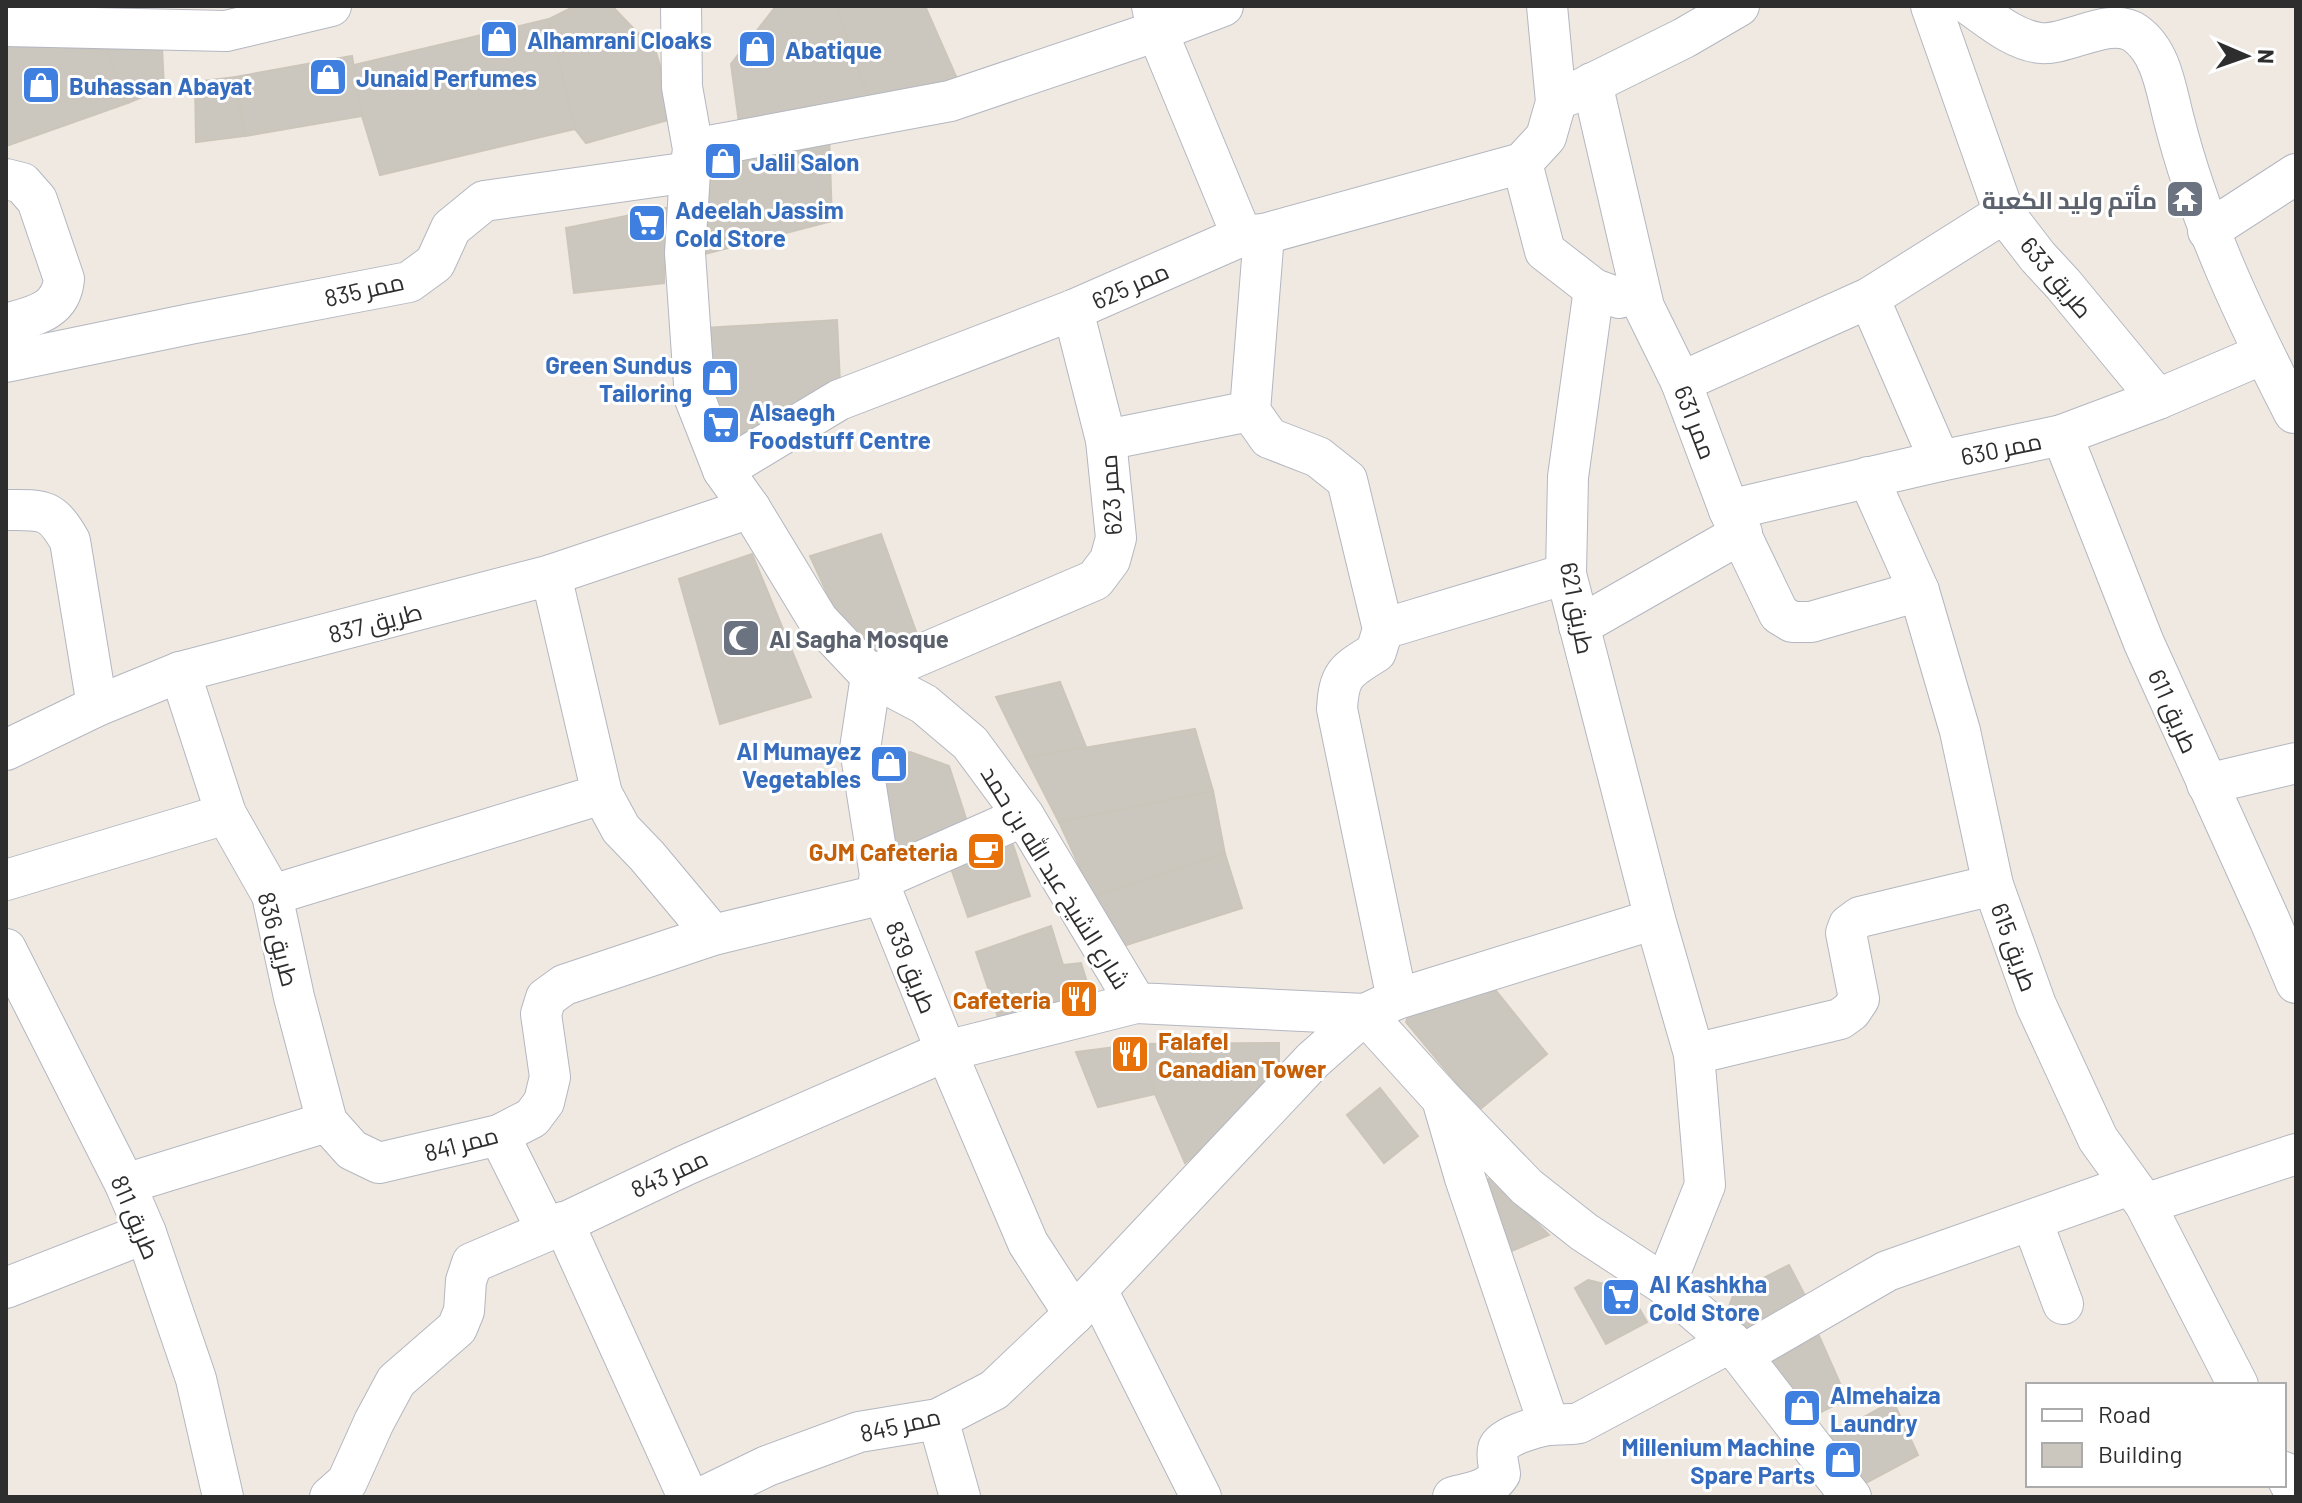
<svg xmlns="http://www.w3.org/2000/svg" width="2302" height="1503" font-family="Barlow,Cairo,sans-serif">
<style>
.building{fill:#cbc7bf;stroke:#cbc5ba;stroke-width:2}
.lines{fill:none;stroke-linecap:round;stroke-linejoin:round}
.minor-casing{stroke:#b4b7c1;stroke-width:42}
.minor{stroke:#fff;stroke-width:40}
.labels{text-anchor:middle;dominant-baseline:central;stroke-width:6;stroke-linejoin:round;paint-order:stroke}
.shop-label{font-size:24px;font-weight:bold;fill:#366cbe;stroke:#fff;text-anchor:start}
.worship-label{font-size:24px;font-weight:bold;fill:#5b616d;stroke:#fff;text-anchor:end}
.street-label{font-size:24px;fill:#2e2e2e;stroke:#fff}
.food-label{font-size:24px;font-weight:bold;fill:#c56008;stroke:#fff;text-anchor:end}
</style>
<rect width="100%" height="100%" fill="#efe9e1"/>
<g class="building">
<path d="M575,6H612L656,52L675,118L586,143L575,129L549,19Z"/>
<path d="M776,6H836L872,106L739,123L731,64Z"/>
<path d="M836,6H925L962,90L872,106Z"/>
<path d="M549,19L575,129L380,175L362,116L354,65Z"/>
<path d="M6,44L107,50L128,103L6,146Z"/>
<path d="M162,47L164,88L128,103L107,50Z"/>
<path d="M352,56L362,116L245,136L235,77Z"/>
<path d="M235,77L245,136L196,142L195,82Z"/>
<path d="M829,131L832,221L705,254L712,149Z"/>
<path d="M666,208L664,283L574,293L566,228Z"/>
<path d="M837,320L840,383L737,458L709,428L704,328Z"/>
<path d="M881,534L918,637L875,651L851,645L810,556Z"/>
<path d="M752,554L811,697L720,724L679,579Z"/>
<path d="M1060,682L1086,747L1026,758L996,697Z"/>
<path d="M1195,729L1213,791L1059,822L1026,758Z"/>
<path d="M910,752L949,766L972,837L882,874L870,762Z"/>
<path d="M1213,791L1225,854L1093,896L1059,822Z"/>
<path d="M1010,836L1030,896L968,917L947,857Z"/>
<path d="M1225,854L1242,908L1123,946L1093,896Z"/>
<path d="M1051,926L1063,965L1081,963L1091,995L1001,1026L976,952Z"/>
<path d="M1488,981L1547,1054L1479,1110L1406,1022L1413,1003Z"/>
<path d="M1279,1043V1084L1185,1163L1155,1094L1138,1044Z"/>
<path d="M1138,1044L1155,1094L1098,1107L1076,1052Z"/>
<path d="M1380,1088L1418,1136L1384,1163L1347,1115Z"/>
<path d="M1491,1178L1549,1235L1507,1253L1479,1183Z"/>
<path d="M1789,1265L1811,1307L1744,1341L1728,1309L1734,1293Z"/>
<path d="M1588,1280L1629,1290L1647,1322L1606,1344L1575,1288Z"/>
<path d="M1819,1336L1847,1399L1799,1423L1759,1367Z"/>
<path d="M1893,1401L1918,1455L1851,1491L1817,1443Z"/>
</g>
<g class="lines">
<g class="minor-casing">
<g id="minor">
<path d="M681,6L682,87L693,149L690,172L685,253L695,399L723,470L750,508L818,620L871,676L924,704L970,743L1024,816L1136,1003L1365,1014L1443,1100L1527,1187L1584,1232L1665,1285L1731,1342L1851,1497"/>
<path d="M1152,6L1157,31L1242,236"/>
<path d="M1931,6L2004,213L2038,257L2063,284L2158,399"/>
<path d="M1971,6C1991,20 2014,40 2040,43C2067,46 2110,16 2135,33C2162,52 2166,90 2174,120C2200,223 2246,319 2294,413H2296"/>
<path d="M6,26L226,31L331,6"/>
<path d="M1592,83L1644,307L1681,382L1729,510L1779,614L1792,622H1811L1919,591"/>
<path d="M1569,95L1684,38L1739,6"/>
<path d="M693,149L950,101L1157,31L1223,6"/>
<path d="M1522,163L1545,251L1594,289L1619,298"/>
<path d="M6,179L22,183L37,200L64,279C61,312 33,316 6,324"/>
<path d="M2208,231L2296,174"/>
<path d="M1264,234L1250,411L1269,438L1318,457L1347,480L1383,629L1376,652C1346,671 1339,673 1337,709L1397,999"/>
<path d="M1594,289L1568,477L1566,574L1655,919L1694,1054L1705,1185L1665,1285"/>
<path d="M1869,298L1940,461"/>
<path d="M1073,310L1106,440L1116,538L1110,560L1095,580L871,676L860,749L883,894L946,1051L1028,1243L1074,1314L1313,1060L1365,1014L1397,999L1655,919"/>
<path d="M6,362L190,324L409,282L435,263L451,228L484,201L690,172"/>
<path d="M1681,382L1869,298L2004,213"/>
<path d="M2062,435L2144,643L2270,921L2296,983"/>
<path d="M1106,440L1250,411"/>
<path d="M723,470L839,400L1073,310L1242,236L1264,234L1522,163L1546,137L1556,102L1547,6"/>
<path d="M1868,477L1919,591L1960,731L1993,885L2036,1005L2098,1139L2145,1204L2238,1385"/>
<path d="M6,510C42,510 51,507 70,541L97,706"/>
<path d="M1729,510L1940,461L2062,435L2158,399L2263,354"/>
<path d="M551,575L602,794L621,829L647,856L713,935"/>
<path d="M1579,626L1742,533"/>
<path d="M1383,629L1566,574"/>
<path d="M180,672L226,814L272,895L294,997L327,1122"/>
<path d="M6,750L97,706L180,672L551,575L750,508"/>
<path d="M2207,784L2296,763"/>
<path d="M6,880L226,814"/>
<path d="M879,880L1024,816"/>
<path d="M272,895L602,794"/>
<path d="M6,949L125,1184L146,1233L196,1379L223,1497"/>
<path d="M1694,1054L1840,1019L1851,1011L1859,999L1846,933L1849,925L1860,917L1993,885"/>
<path d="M1444,1106L1465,1178L1549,1425"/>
<path d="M499,1135L547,1231"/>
<path d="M125,1184L327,1122L352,1150L379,1163L499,1135L532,1118L544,1102L550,1077L541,1014L546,998L564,985L713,935L883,894"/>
<path d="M2145,1204L2296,1154"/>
<path d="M2032,1221L2063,1304"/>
<path d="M563,1222L688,1497"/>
<path d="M6,1288L146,1233"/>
<path d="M1097,1290L1201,1497"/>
<path d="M1742,1355L1887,1271L2130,1185"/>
<path d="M938,1419L960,1497"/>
<path d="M2284,1472L2296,1495"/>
<path d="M330,1497L347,1482L374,1422L396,1381L457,1328L464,1311L466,1281L472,1263L547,1231L686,1165L946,1051L1136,1003"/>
<path d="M703,1497L767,1466L859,1432L938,1419L994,1390L1074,1314"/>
<path d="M1453,1497C1472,1492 1489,1491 1500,1474C1499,1466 1496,1456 1498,1449C1500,1437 1536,1427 1548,1425C1558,1424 1568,1425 1579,1423L1731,1342"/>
</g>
</g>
<use href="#minor" class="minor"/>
</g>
<defs>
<g id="shop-square" transform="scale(2)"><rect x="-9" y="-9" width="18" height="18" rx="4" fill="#3f7fe0" stroke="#fff"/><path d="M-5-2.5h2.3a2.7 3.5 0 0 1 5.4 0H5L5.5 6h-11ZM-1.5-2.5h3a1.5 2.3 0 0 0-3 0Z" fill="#fff"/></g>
<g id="temple-square" transform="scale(2)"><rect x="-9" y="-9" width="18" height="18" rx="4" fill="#6b7280" stroke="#fff"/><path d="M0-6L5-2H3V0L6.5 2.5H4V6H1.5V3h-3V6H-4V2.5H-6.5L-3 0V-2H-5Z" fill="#fff"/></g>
<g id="supermarket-square" transform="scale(2)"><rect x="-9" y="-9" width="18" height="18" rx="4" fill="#3f7fe0" stroke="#fff"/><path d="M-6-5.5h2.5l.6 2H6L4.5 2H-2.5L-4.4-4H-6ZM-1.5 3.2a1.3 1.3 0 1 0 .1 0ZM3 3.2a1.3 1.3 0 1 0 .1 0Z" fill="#fff"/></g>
<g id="mosque-square" transform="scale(2)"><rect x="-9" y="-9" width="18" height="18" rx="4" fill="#6b7280" stroke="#fff"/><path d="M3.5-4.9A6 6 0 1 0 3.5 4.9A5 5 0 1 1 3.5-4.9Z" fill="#fff"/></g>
<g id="cafe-square" transform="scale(2)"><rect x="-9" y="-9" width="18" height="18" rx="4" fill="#e8710a" stroke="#fff"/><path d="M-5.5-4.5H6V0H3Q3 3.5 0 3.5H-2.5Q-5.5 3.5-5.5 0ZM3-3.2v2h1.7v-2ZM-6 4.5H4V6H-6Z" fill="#fff"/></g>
<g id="restaurant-square" transform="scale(2)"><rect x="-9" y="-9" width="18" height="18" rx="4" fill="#e8710a" stroke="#fff"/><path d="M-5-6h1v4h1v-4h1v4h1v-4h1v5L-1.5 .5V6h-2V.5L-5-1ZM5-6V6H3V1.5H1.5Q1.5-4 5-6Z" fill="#fff"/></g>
</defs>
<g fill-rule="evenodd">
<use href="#shop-square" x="499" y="39"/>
<use href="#shop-square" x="757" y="49"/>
<use href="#shop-square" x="328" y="77"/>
<use href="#shop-square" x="41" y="85"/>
<use href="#shop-square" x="723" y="161"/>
<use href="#temple-square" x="2185" y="199"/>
<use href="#supermarket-square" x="647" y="223"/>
<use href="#shop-square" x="720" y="378"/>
<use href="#supermarket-square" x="721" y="425"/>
<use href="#mosque-square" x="741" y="638"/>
<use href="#shop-square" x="889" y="764"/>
<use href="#cafe-square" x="986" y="851"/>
<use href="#restaurant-square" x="1079" y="999"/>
<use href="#restaurant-square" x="1130" y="1054"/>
<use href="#supermarket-square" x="1621" y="1297"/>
<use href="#shop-square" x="1802" y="1408"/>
<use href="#shop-square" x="1843" y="1460"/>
</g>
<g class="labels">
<g class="shop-label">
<text x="527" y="39">Alhamrani Cloaks</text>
<text x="785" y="49">Abatique</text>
<text x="356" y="77">Junaid Perfumes</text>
<text x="69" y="85">Buhassan Abayat</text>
<text x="751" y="161">Jalil Salon</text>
<text x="675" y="209">Adeelah Jassim<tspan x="675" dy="28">Cold Store</tspan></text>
<text x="692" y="364" text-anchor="end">Green Sundus<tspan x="692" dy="28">Tailoring</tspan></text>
<text x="749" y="411">Alsaegh<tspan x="749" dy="28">Foodstuff Centre</tspan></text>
<text x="861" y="750" text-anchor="end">Al Mumayez<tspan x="861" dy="28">Vegetables</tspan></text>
<text x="1649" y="1283">Al Kashkha<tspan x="1649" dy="28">Cold Store</tspan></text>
<text x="1830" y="1394">Almehaiza<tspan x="1830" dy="28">Laundry</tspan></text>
<text x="1815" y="1446" text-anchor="end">Millenium Machine<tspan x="1815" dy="28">Spare Parts</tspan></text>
</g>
<g class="worship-label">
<text x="2157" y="199">مأتم وليد الكعبة</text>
<text x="769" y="638" text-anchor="start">Al Sagha Mosque</text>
</g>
<g class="street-label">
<text transform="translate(2057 277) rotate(50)">طريق 633</text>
<text transform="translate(1130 285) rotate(-24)">ممر 625</text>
<text transform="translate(364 289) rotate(-13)">ممر 835</text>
<text transform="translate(1696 422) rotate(69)">ممر 631</text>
<text transform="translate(2001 448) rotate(-12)">ممر 630</text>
<text transform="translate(1110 495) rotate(-94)">ممر 623</text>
<text transform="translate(1578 608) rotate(79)">طريق 621</text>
<text transform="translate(375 622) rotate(-15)">طريق 837</text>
<text transform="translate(2174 711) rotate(66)">طريق 611</text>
<text transform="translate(1056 877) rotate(58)">شارع الشيخ عبد الله بن حمد</text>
<text transform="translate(279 939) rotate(75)">طريق 836</text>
<text transform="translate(2015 947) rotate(70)">طريق 615</text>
<text transform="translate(912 967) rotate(68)">طريق 839</text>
<text transform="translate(461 1143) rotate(-15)">ممر 841</text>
<text transform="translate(669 1173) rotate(-25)">ممر 843</text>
<text transform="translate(136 1217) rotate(67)">طريق 811</text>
<text transform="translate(900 1424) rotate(-13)">ممر 845</text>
</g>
<g class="food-label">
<text x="958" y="851">GJM Cafeteria</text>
<text x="1051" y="999">Cafeteria</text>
<text x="1158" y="1040" text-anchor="start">Falafel<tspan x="1158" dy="28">Canadian Tower</tspan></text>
</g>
</g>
<rect width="2302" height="1503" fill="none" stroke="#2e2e2e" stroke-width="16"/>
<rect x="2026" y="1383" width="260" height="104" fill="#ffffff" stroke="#ababab" stroke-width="2"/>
<rect x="2042" y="1409" width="40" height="12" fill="#ffffff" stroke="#ababab" stroke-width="2"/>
<text x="2098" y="1423" font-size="24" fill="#2e2e2e">Road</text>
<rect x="2042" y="1443" width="40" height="24" fill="#cbc7bf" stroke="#ababab" stroke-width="2"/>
<text x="2098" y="1463" font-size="24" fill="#2e2e2e">Building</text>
<g transform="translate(2246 56) rotate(92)" stroke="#ffffff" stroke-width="6" paint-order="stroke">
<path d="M0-6L14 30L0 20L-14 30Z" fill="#2e2e2e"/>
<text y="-12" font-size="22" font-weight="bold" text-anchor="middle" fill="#2e2e2e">N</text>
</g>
</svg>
